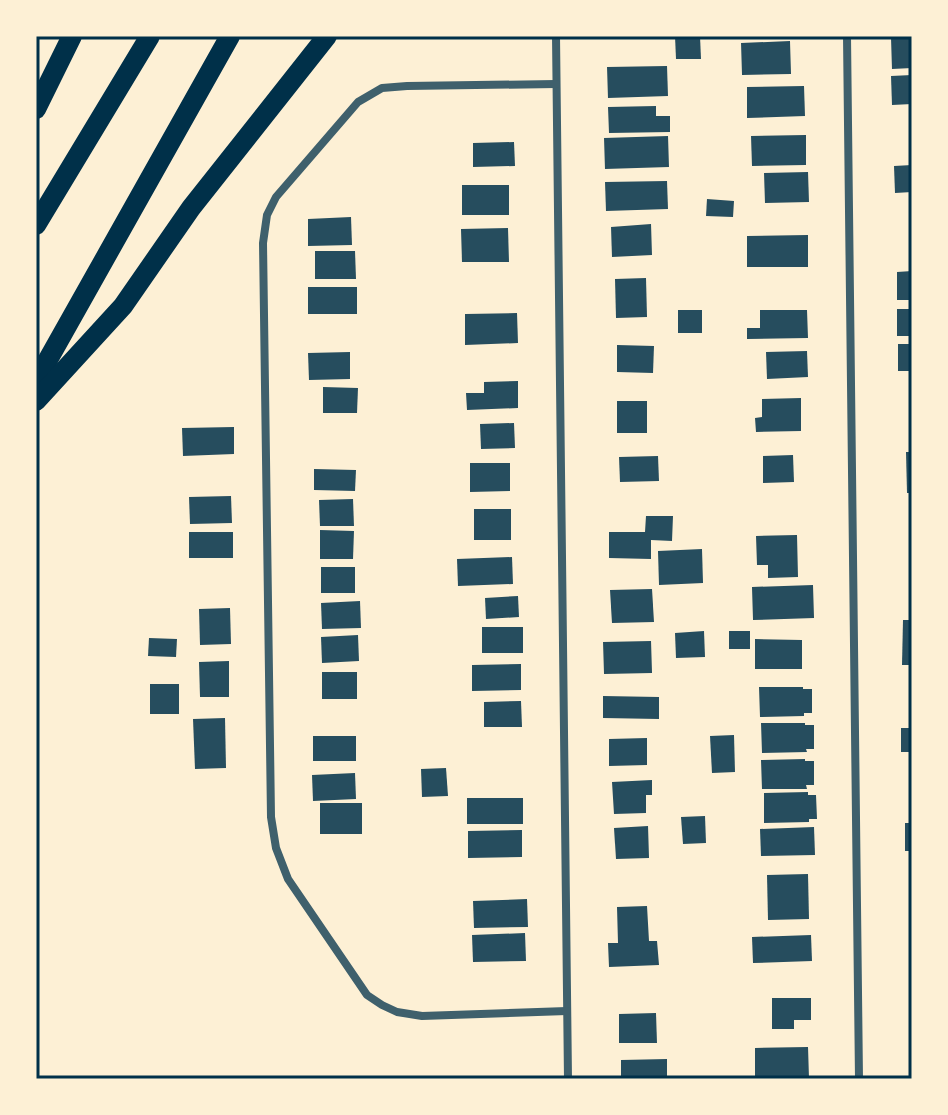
<svg xmlns="http://www.w3.org/2000/svg" width="948" height="1115" font-family="'Titillium Web',sans-serif">
<style>
.building{fill:#264d5e}
.lines{fill:none;stroke-linecap:round;stroke-linejoin:round}
.minor{stroke:#3f606c;stroke-width:8}
.motorway{stroke:#003049;stroke-width:20}
.neatline{fill:none;stroke:#003049;stroke-width:3}
</style>
<rect width="100%" height="100%" fill="#fdf0d5"/>
<g class="building">
<path d="M675,36H700L701,59H676Z"/>
<path d="M891,38H912V68L892,69Z"/>
<path d="M790,41L791,74L742,75L741,43Z"/>
<path d="M667,66L668,96L608,98L607,67Z"/>
<path d="M912,75V104L892,105L891,76Z"/>
<path d="M804,86L805,116L747,118V87Z"/>
<path d="M656,106V116H670V132L609,133L608,107Z"/>
<path d="M806,135V165L752,166L751,136Z"/>
<path d="M668,136L669,167L605,169L604,138Z"/>
<path d="M514,142L515,166L473,167V143Z"/>
<path d="M912,165V192L895,193L894,166Z"/>
<path d="M808,172L809,202L765,203L764,173Z"/>
<path d="M667,181L668,209L606,211L605,182Z"/>
<rect x="462" y="185" width="47" height="30"/>
<path d="M707,199L734,201L733,217L706,216Z"/>
<path d="M351,217L352,245L308,246V219Z"/>
<path d="M651,224L652,255L612,257L611,227Z"/>
<path d="M508,228L509,262H462L461,229Z"/>
<path d="M808,235V267H747V236Z"/>
<path d="M315,251H355L356,279H315Z"/>
<path d="M912,271V300H897V272Z"/>
<path d="M646,278L647,317L616,318L615,279Z"/>
<rect x="308" y="287" width="49" height="27"/>
<rect x="897" y="309" width="15" height="27"/>
<rect x="678" y="310" width="24" height="23"/>
<path d="M760,310H807L808,338L747,339V328H760Z"/>
<path d="M517,313L518,343L465,345V314Z"/>
<rect x="898" y="344" width="14" height="27"/>
<path d="M617,345L654,346L653,373L617,372Z"/>
<path d="M807,351L808,377L767,379L766,352Z"/>
<path d="M350,352V379L309,380L308,353Z"/>
<path d="M518,381V408L467,410L466,393H484V382Z"/>
<path d="M323,387L358,388L357,413H323Z"/>
<path d="M801,398V431L756,432L755,418L762,417V399Z"/>
<rect x="617" y="401" width="30" height="32"/>
<path d="M514,423L515,448L481,449L480,424Z"/>
<path d="M234,427V454L183,456L182,428Z"/>
<path d="M906,452H912V493H907Z"/>
<path d="M793,455L794,482L763,483V456Z"/>
<path d="M658,456L659,481L620,482L619,457Z"/>
<path d="M470,463H510V491L470,492Z"/>
<path d="M314,469L356,470L355,491L314,490Z"/>
<path d="M231,496L232,523L190,524L189,497Z"/>
<path d="M353,499L354,526H320L319,500Z"/>
<rect x="474" y="509" width="37" height="31"/>
<path d="M646,516H673L672,541L651,540V559L609,558V532H645Z"/>
<rect x="909" y="523" width="3" height="32"/>
<path d="M320,530L354,531L353,559H320Z"/>
<rect x="189" y="532" width="44" height="26"/>
<path d="M797,535L798,577L768,578V565H757L756,536Z"/>
<path d="M702,549L703,583L659,585L658,551Z"/>
<path d="M512,557L513,584L458,586L457,559Z"/>
<rect x="321" y="567" width="34" height="26"/>
<path d="M813,585L814,618L753,620L752,587Z"/>
<path d="M652,589L654,622L612,623L610,590Z"/>
<path d="M518,596L519,617L486,619L485,598Z"/>
<path d="M360,601L361,628L322,629L321,603Z"/>
<path d="M230,608L231,644L200,645L199,609Z"/>
<path d="M903,620H912V665H902Z"/>
<rect x="482" y="627" width="41" height="26"/>
<path d="M704,631L705,657L676,658L675,633Z"/>
<rect x="729" y="631" width="21" height="18"/>
<path d="M358,635L359,661L322,663L321,637Z"/>
<path d="M149,638L177,639L176,657L148,656Z"/>
<path d="M755,639L802,640V669H755Z"/>
<path d="M651,641L652,673L604,674L603,642Z"/>
<path d="M229,661V697H200L199,662Z"/>
<path d="M521,664V690L472,691V665Z"/>
<rect x="322" y="672" width="35" height="27"/>
<rect x="150" y="684" width="29" height="30"/>
<path d="M759,687H803V689H812V713H804V716L760,717Z"/>
<path d="M603,696L659,697V719L603,718Z"/>
<path d="M521,701L522,727H484V702Z"/>
<path d="M225,718L226,768L195,769L193,719Z"/>
<path d="M761,723H805V725H814V749H806L807,752L762,753Z"/>
<rect x="901" y="728" width="11" height="24"/>
<path d="M734,735L735,772L712,773L710,736Z"/>
<rect x="313" y="736" width="43" height="25"/>
<path d="M647,738V765L609,766V739Z"/>
<path d="M805,759V761H814V785H806L807,789H762L761,760Z"/>
<path d="M446,768L448,796L422,797L421,769Z"/>
<path d="M355,773L356,799L313,801L312,775Z"/>
<path d="M652,780V795H646V813L614,814L612,782Z"/>
<path d="M808,792V795H816L817,819H809V822L764,823V793Z"/>
<rect x="467" y="798" width="56" height="26"/>
<rect x="320" y="803" width="42" height="31"/>
<path d="M705,816L706,843L683,844L681,817Z"/>
<rect x="905" y="823" width="7" height="28"/>
<path d="M648,826L649,858L616,859L614,828Z"/>
<path d="M814,827L815,855L761,856L760,829Z"/>
<path d="M522,830V857L468,858V831Z"/>
<path d="M808,874L809,919L768,920L767,875Z"/>
<path d="M527,899L528,927L474,928L473,901Z"/>
<path d="M647,906L649,941H657L659,965L609,967L608,943H618L617,907Z"/>
<path d="M525,933L526,961L473,962L472,935Z"/>
<path d="M811,935L812,961L753,963L752,937Z"/>
<path d="M772,998H811V1020H794V1029H772Z"/>
<path d="M656,1013L657,1043H619V1014Z"/>
<path d="M808,1047L809,1079H755V1048Z"/>
<path d="M667,1059V1079H621V1060Z"/>
</g>
<g class="lines">
<g class="minor">
<path d="M556,36L568,1079"/>
<path d="M847,36L859,1079"/>
<path d="M556,84L407,86L382,88L358,102L276,197L267,215L263,243L271,817L276,848L288,879L367,995L382,1005L397,1012L422,1016L567,1011"/>
</g>
<g class="motorway">
<path d="M36,109L72,36"/>
<path d="M36,225L150,36"/>
<path d="M36,381L230,36"/>
<path d="M36,401L123,306L191,208L327,36"/>
</g>
</g>
<rect width="948" height="1115" fill="none" stroke="#fdf0d5" stroke-width="76"/>
<rect x="38" y="38" width="872" height="1039" class="neatline"/>
</svg>
